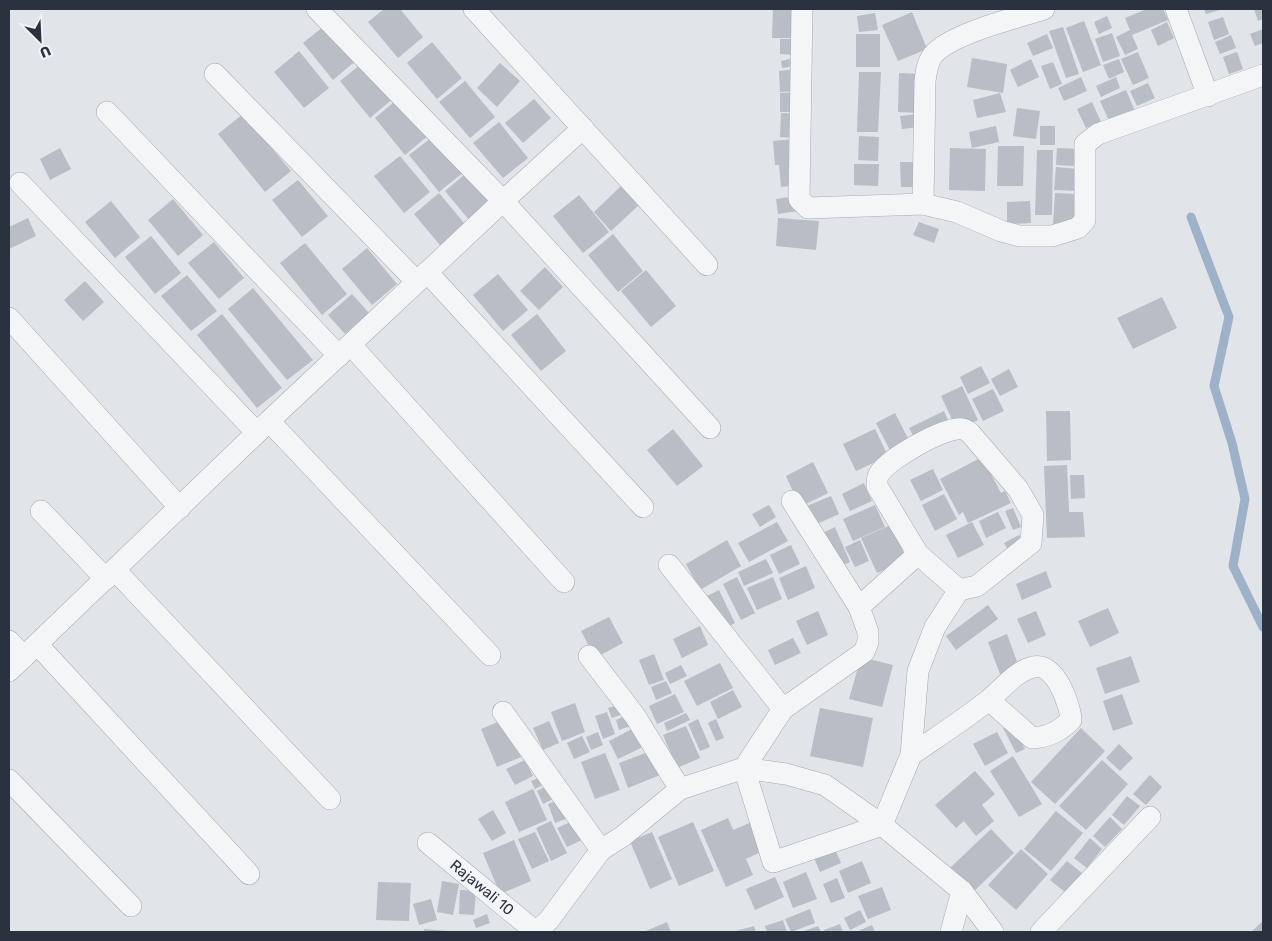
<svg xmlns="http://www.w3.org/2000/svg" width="1272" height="941" font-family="Rubik,sans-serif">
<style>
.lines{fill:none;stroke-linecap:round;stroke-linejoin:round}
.stream{stroke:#9db1c8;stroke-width:9}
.building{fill:#b8bdc6}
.street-casing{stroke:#a6abb3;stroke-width:22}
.street{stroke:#f3f5f7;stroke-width:21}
.labels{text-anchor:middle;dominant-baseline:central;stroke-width:4;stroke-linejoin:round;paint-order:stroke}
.street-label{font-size:15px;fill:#2a3240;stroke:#f0f3f7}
</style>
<rect width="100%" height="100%" fill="#e1e4e9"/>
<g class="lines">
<path class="stream" d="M1191,217L1229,317L1214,386L1232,443L1245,499L1233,566L1263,627"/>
</g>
<g class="building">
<path d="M384,9H400L423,37L398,58L368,22Z"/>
<path d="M773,9H794L793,38H772Z"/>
<path d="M1147,9H1163L1168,20L1132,35L1138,49L1125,55L1116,37L1130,30L1125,18Z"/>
<path d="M1204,9H1223L1206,14Z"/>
<path d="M1254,9H1263V19L1258,21Z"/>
<path d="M912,12L927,49L898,61L882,25Z"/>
<path d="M875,13L878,30L859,32L857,16Z"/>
<path d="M1107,16L1112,28L1099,34L1094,22Z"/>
<path d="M1223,17L1229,34L1214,40L1208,22Z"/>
<path d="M1084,21L1101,65L1083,72L1066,28Z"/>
<path d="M1167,22L1174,38L1158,46L1151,30Z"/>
<path d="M328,23L358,59L333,80L303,43Z"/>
<path d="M1063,27L1079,74L1066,78L1049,31Z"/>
<path d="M1263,29V43L1255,46L1250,34Z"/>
<path d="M1112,33L1120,56L1103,62L1095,39Z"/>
<rect x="856" y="34" width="24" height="33"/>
<path d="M1047,34L1053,48L1033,56L1027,43Z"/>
<path d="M1231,35L1236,48L1220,54L1215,42Z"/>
<path d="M780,39H795V55L780,54Z"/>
<path d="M432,42L462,78L437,99L407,63Z"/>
<path d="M299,51L329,88L304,108L274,72Z"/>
<path d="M1138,52L1149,78L1133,85L1121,59Z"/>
<path d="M1237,52L1243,69L1229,74L1223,57Z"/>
<path d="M795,58L796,66L782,68L781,61Z"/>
<path d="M972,58L1007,64L1003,93L967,87Z"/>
<path d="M1031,59L1039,77L1018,87L1010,70Z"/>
<path d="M1119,59L1124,72L1109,79L1103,65Z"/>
<path d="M365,61L395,97L370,118L340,81Z"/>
<path d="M1053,62L1062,84L1050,89L1041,66Z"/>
<path d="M500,63L520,81L497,107L477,88Z"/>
<path d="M796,69L798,91L780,92L779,71Z"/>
<path d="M859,72H881L878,132H857Z"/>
<path d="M899,73L922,74L920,113L898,112Z"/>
<path d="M1081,77L1087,91L1064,101L1058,88Z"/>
<path d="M1116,77L1120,88L1101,97L1096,86Z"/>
<path d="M465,81L495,117L470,138L439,102Z"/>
<path d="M1148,83L1155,98L1137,106L1130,91Z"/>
<path d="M1126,90L1137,116L1112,127L1100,101Z"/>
<path d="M798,92V112H780V93Z"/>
<path d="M1000,93L1006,112L977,118L973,100Z"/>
<path d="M400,97L430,134L405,155L375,118Z"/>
<path d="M534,99L551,118L523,143L505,123Z"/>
<path d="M1092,102L1101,122L1086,128L1077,109Z"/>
<path d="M1017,108L1040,111L1036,139L1013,136Z"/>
<path d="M781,113L799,114L798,138L780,137Z"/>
<path d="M243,114L291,171L265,192L218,134Z"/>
<path d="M917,114L919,127L902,129L900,116Z"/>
<path d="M499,122L528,158L503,178L473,143Z"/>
<path d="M996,126L999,142L972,148L969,132Z"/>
<rect x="1040" y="126" width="15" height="19"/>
<path d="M435,135L465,171L439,192L409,155Z"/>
<path d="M859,136L879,137L878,161L858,160Z"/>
<path d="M793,139L799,185L781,187L779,165H775L773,141Z"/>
<path d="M998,146H1024L1023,186H997Z"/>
<path d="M60,148L71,169L50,180L40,159Z"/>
<path d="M950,148L986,149L985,191L949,190Z"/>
<path d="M1057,148L1078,149L1076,166L1056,165Z"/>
<path d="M1037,150H1053L1052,215H1035Z"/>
<path d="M400,156L430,192L404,213L374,176Z"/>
<path d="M900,162H919V187H901Z"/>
<path d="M854,164H879L878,186L854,185Z"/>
<path d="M1056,167L1078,169L1077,191L1054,190Z"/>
<path d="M470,170L500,207L475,227L445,191Z"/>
<path d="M298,180L328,216L302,237L272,200Z"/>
<path d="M621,186L639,205L611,231L594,212Z"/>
<path d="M439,193L469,229L444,250L414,214Z"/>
<path d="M1055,193L1076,194L1075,225L1053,224Z"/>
<path d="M579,195L609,232L583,253L553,216Z"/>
<path d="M796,196L798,211L778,214L776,199Z"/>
<path d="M173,199L203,235L178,256L148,220Z"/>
<path d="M111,201L140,237L115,258L85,222Z"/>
<path d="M1030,201L1031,223L1007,224V202Z"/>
<path d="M28,218L36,236L9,249V227Z"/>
<path d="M778,218L819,221L816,250L776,246Z"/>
<path d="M919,222L939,229L934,243L913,235Z"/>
<path d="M613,234L643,271L618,292L588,255Z"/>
<path d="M151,236L181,273L155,294L125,257Z"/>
<path d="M214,242L244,278L219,299L188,263Z"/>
<path d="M305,243L347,294L322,315L280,263Z"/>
<path d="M367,248L397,284L372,305L342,269Z"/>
<path d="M545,267L563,287L539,310L520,291Z"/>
<path d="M646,270L676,306L651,327L621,291Z"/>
<path d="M498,274L528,310L503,331L473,295Z"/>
<path d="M187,275L217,311L191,331L161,296Z"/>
<path d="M85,281L104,302L83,321L64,300Z"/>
<path d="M253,288L313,360L287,380L228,309Z"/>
<path d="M352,294L369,313L345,334L328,315Z"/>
<path d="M1162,297L1177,328L1133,349L1117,318Z"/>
<path d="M222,314L282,388L257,408L197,335Z"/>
<path d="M537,314L566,351L541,371L511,335Z"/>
<path d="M981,366L990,383L968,394L960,377Z"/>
<path d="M1009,369L1018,387L1000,396L991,379Z"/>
<path d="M962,386L978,420L957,430L941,396Z"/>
<path d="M993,389L1004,411L983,421L972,399Z"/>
<path d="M944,411L950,425L916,441L909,428Z"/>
<path d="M1046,411H1070L1071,460L1047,461Z"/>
<path d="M895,413L911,444L892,454L876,423Z"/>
<path d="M673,429L703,466L677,486L647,450Z"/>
<path d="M875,429L888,456L856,471L843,444Z"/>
<path d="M982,457L1001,493L1005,491L1011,503L968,523L963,512L959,515L940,479Z"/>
<path d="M813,462L828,493L800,507L786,476Z"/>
<path d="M1067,465L1069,512H1083L1085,537L1047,538L1044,466Z"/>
<path d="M933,469L943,490L921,501L910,480Z"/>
<path d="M1070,475H1084L1085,498L1071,499Z"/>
<path d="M864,483L872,501L850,511L842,494Z"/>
<path d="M944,494L957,519L935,531L922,505Z"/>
<path d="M831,496L839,514L810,527L802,508Z"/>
<path d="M769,505L776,517L760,527L752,514Z"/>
<path d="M875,505L885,527L853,541L843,519Z"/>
<path d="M1013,508L1021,527L1013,530L1005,511Z"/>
<path d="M998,512L1006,528L986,538L979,521Z"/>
<path d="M777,522L788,541L749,562L738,543Z"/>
<path d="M972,522L984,545L958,558L946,535Z"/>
<path d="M891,525L907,560L877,573L861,538Z"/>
<path d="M835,527L850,562L836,568L821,534Z"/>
<path d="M1019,535L1024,544L1009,552L1004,543Z"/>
<path d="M727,540L741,566L700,590L686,564Z"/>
<path d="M860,540L869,561L855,567L845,547Z"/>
<path d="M791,545L800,564L779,574L770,555Z"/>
<path d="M766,559L773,573L744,586L738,572Z"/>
<path d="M806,566L815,588L788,600L779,578Z"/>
<path d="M1046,571L1052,587L1022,600L1016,584Z"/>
<path d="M737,577L755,613L741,620L723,584Z"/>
<path d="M773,577L782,599L757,610L747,588Z"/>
<path d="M719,590L735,623L723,629L707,596Z"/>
<path d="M988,605L998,619L956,650L946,636Z"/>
<path d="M1108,608L1119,633L1090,647L1078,621Z"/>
<path d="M818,611L828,635L807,645L796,621Z"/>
<path d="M1036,611L1046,635L1028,643L1017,619Z"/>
<path d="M609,617L623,643L595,658L581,631Z"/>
<path d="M700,626L708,645L682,658L673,639Z"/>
<path d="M1007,634L1019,667L1000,674L988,642Z"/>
<path d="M793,638L801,653L775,665L768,650Z"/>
<path d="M654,654L664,680L649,685L639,660Z"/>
<path d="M1131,656L1140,682L1105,694L1096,668Z"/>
<path d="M861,657L893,665L882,707L849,699Z"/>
<path d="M720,663L733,688L697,706L684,681Z"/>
<path d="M681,665L687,676L670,684L665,673Z"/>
<path d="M666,681L672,693L656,700L651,687Z"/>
<path d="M733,690L742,707L718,719L710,702Z"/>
<path d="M675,694L684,712L657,724L649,706Z"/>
<path d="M1122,694L1133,724L1113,731L1103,701Z"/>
<path d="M575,703L585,732L562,741L551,712Z"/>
<path d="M624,703L628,712L612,718L608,708Z"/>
<path d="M820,708L873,718L863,767L810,756Z"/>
<path d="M607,712L615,734L603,739L595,716Z"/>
<path d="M632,713L636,724L619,730L616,720Z"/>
<path d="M686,713L690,720L667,731L664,723Z"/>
<path d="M505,719L521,757L497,767L481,729Z"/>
<path d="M698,719L710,747L700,751L688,724Z"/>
<path d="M716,719L724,738L716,741L708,723Z"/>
<path d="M549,721L559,743L543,750L533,728Z"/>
<path d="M1011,723L1025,749L1016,753L1003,728Z"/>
<path d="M638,726L647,745L618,759L609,741Z"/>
<path d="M686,726L700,758L677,768L663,735Z"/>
<path d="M1081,728L1105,751L1055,804L1031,782Z"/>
<path d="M598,732L603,745L591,750L586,737Z"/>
<path d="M997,732L1008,753L985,766L973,744Z"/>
<path d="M582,736L590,752L574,759L567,743Z"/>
<path d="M1119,744L1133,758L1120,771L1106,758Z"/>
<path d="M651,751L660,775L628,788L619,763Z"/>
<path d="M605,753L620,790L595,799L581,762Z"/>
<path d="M1013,756L1042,804L1019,817L990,771Z"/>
<path d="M525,760L533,776L515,785L506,769Z"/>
<path d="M1102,760L1128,784L1086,830L1059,806Z"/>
<path d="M975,771L995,794L982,805L994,821L976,836L964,821L956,828L935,805Z"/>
<path d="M1150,775L1162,787L1146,805L1133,794Z"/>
<path d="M543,776L546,783L535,789L531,781Z"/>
<path d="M551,784L557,797L543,804L537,791Z"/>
<path d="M533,789L547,820L519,832L505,802Z"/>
<path d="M1127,796L1140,806L1124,825L1112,815Z"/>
<path d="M561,799L568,818L555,823L548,804Z"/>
<path d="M493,810L506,833L492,841L478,819Z"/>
<path d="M1056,811L1083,833L1051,871L1024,849Z"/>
<path d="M1110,817L1122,829L1105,847L1093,836Z"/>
<path d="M728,818L733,830L752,822L765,850L746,859L753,875L726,887L701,830Z"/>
<path d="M575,820L584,839L567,847L557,828Z"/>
<path d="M551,821L567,853L551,861L536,828Z"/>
<path d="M693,822L714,871L679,886L658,837Z"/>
<path d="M991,829L1014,853L973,892L950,868Z"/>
<path d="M535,832L549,861L532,869L518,839Z"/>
<path d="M652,832L672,879L650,889L630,841Z"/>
<path d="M1090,838L1102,849L1087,868L1074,858Z"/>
<path d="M514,840L531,881L500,894L483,853Z"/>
<path d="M835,849L841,863L820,872L814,858Z"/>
<path d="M1021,849L1048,874L1016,910L988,885Z"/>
<path d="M862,861L871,883L848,893L839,871Z"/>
<path d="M1067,861L1088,878L1071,897L1050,880Z"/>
<path d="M806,872L817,899L793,908L783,882Z"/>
<path d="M775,877L784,897L755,910L746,889Z"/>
<path d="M837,878L845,898L831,903L823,884Z"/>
<path d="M442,881L459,884L453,915L437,912Z"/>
<path d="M378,882L411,883L409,921L376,920Z"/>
<path d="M882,887L891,910L868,919L858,896Z"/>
<path d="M460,890L476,891L474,915L459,914Z"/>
<path d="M431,899L437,920L419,925L413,904Z"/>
<path d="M810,909L815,923L791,932L785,919Z"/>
<path d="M860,910L866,922L850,930L844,918Z"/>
<path d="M487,914L490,923L476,928L473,920Z"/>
<path d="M783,920L787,932H767L765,926Z"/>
<path d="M1263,921V932H1251Z"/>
<path d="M667,922L671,932H647L646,931Z"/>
<path d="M840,924L843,932H825L824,930Z"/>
<path d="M872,925L875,932H856Z"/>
<path d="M754,926L756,932H732Z"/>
<path d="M818,926L821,932H801Z"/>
<path d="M424,929L449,931V932H424Z"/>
</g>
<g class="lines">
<g class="street-casing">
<g id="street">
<path d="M474,9L707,265"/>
<path d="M802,9L799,199L808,208L923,204L957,212L1001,231L1019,236H1052L1078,228L1085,220V144L1098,134L1263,75"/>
<path d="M1176,9L1208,96"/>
<path d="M215,74L417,282"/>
<path d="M107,112L339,356"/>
<path d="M583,128L503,201L710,428"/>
<path d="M20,183L257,433"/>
<path d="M923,204L925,81C926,72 927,63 933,55C950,34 1016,18 1044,9"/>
<path d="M427,272L643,507"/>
<path d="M9,318L180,508"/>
<path d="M351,345L564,582"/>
<path d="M269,421L490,655"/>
<path d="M792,501L859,607L868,632V642L864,652L783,709L744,768L773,862L882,825L962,891L993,932"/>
<path d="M41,511L106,579"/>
<path d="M669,565L783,709"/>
<path d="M115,570L330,799"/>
<path d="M859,607L918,554"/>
<path d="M9,641L24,657"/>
<path d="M37,644L249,874"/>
<path d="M589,656L635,716L680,789"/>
<path d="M9,671L269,421L503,201L317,9"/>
<path d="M503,712L601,850"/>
<path d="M911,755C937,737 965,719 990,699C1003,688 1016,671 1033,667C1055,661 1070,704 1071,720C1059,732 1048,737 1032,738L989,700"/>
<path d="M9,780L131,906"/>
<path id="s1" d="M428,843L536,932"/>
<path d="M536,932L549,920L601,850L623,836L680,789L744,768L786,774L825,785L882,825L911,755L918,671L935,627L959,590L977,586L1031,543L1033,515L1018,489L970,433C968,431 966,430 963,429C945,426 888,459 879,474C877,477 877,482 877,486L918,554L959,590"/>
<path d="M951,932L962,891"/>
<path d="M1041,932L1150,817"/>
</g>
</g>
<use href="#street" class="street"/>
</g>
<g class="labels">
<g class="street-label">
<text stroke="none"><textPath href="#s1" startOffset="70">Rajawali 10</textPath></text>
</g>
</g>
<rect width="1272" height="941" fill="none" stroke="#2a3240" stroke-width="20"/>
<g transform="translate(40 40) rotate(156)" stroke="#f0f3f7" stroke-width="4" paint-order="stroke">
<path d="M0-4L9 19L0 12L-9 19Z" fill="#2a3240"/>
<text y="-8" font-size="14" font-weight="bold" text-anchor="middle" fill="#2a3240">U</text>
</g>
</svg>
